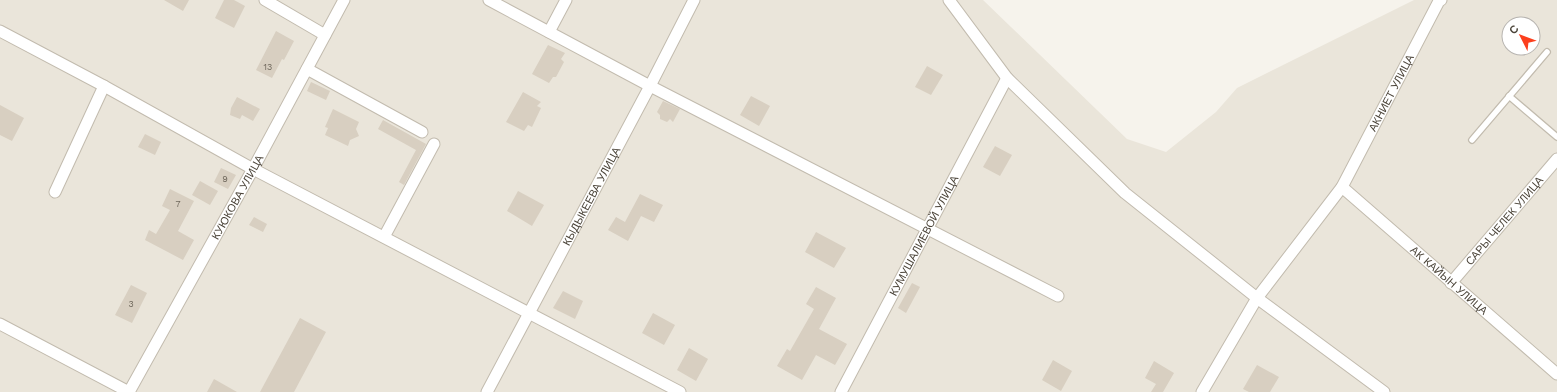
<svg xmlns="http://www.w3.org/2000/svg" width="1557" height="392" font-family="'Work Sans',sans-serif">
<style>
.residential{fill:#eae5da;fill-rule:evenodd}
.building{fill:#d8cfc1}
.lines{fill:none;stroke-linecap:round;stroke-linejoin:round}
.lane-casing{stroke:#c2bbae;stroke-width:8}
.street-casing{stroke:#c2bbae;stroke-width:13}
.lane{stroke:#fff;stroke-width:5.5}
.street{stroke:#fff;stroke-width:11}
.labels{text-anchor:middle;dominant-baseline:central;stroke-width:3;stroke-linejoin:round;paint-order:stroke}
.number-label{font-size:9px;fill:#6e675b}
.street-label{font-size:11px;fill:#4b4439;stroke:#fff}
</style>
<rect width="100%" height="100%" fill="#f6f3ec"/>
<path class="residential" d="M0,0H983L1127,139L1166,152L1216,112L1237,88L1414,0H1557V392H0ZM1509,24H1533V48H1509Z"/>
<g class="building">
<path d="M164,0H189L183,11Z"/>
<path d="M224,0H234L245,6L234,28L215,18Z"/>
<path d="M276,31L294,41L284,60L282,59L272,78L256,70Z"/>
<path d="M548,45L565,53L561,59L564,62L556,77H553L549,83L532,74Z"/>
<path d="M927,66L943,75L931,95L915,87Z"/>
<path d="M311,82L330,91L326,100L307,91Z"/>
<path d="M523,92L541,102L537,106L541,108L532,127L528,125L524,131L506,122Z"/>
<path d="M751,96L770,106L759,126L740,115Z"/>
<path d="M237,97L260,109L253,121L242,115L240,119L230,115L231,108Z"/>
<path d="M663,101L680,109L673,122L670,119L667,122L660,119V115L657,112Z"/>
<path d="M0,105L24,118L12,141L0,135Z"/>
<path d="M333,109L359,122L356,129L359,136L350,140L348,146L325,135L328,128L325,127Z"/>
<path d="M383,120L426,144L404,185L399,182L416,150L378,129Z"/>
<path d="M145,134L161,142L155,155L138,147Z"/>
<path d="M995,146L1012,155L1000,176L983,167Z"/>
<path d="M221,168L236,175L228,189L214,182Z"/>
<path d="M200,181L218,191L210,205L192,195Z"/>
<path d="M170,189L194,201L178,231L194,240L183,260L145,240L149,230L156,234L170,210L162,206Z"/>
<path d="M518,191L544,205L532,226L507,211Z"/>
<path d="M640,194L663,205L654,222L641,216L628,241L608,230L616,217L625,222Z"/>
<path d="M254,217L267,224L263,232L249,225Z"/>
<path d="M816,232L846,248L834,268L805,252Z"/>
<path d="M912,283L920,287L906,313L898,308Z"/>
<path d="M131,285L147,293L132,323L115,315Z"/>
<path d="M816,287L836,298L819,329L847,344L835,365L816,355L802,380L777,366L787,349L790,351L814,309L806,304Z"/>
<path d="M563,291L583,301L575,319L553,308Z"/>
<path d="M653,313L675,325L664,345L642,333Z"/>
<path d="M300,318L326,332L294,392H260Z"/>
<path d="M689,348L708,359L696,381L677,370Z"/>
<path d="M1053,360L1072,371L1061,391L1042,380Z"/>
<path d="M1154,361L1174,373L1163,392H1151L1156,384L1145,378Z"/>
<path d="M1257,365L1279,377L1270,392H1249L1243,389Z"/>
<path d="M214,379L237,392H207Z"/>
</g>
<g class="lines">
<g class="lane-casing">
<g id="lane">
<path d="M1509,96L1557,137"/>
<path d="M1472,140L1547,52"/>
</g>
</g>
<g class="street-casing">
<g id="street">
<path d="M265,0L325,35"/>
<path d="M489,0L650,86L1058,296"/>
<path d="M949,0L1007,78L1125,193L1257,298L1384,392"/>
<path d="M0,31L104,86L253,169L680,392"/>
<path d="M549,32L566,0"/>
<path d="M307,69L422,132"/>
<path id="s1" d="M1342,187L1557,374"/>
<path d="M55,192L104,86"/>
<path d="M384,237L434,144"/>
<path id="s2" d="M1451,283L1557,159"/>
<path d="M0,324L129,392"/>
<path id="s3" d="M129,392L253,169L344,0"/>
<path id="s4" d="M487,392L650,86L694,0"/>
<path id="s5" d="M841,392L1007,78"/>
<path id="s6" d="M1202,392L1257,298L1342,187L1439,1L1441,0"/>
</g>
</g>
<use href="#lane" class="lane"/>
<use href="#street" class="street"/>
</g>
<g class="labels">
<g class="number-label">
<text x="268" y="67">13</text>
<text x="225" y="179">9</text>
<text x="178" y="204">7</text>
<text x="131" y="304">3</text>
</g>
<g class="street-label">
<text stroke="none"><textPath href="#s6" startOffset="355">АКНИЕТ УЛИЦА</textPath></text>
<text stroke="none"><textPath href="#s3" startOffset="223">КУЮКОВА УЛИЦА</textPath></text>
<text stroke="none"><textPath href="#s4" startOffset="222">КЫДЫКЕЕВА УЛИЦА</textPath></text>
<text stroke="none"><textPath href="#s2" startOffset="82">САРЫ ЧЕЛЕК УЛИЦА</textPath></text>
<text stroke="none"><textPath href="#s5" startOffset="177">КУМУШАЛИЕВОЙ УЛИЦА</textPath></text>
<text stroke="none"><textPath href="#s1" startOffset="142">АК КАЙЫН УЛИЦА</textPath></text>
</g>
</g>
<g transform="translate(1521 36) rotate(312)"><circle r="19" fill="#ffffff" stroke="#b7b4b0"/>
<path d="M0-3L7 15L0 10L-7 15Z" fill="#fc3f1d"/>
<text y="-6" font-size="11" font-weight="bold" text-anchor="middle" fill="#4b4439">С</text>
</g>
</svg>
